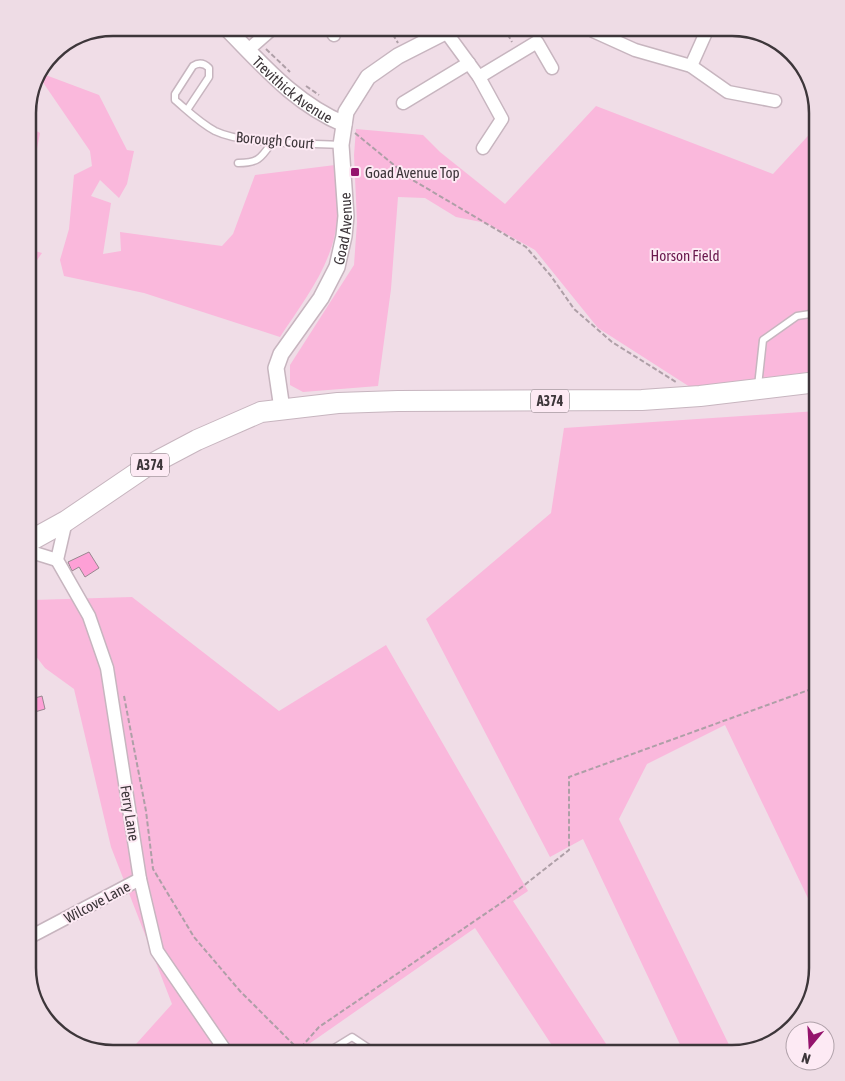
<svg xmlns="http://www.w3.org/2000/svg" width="845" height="1081" font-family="'Asap Condensed',sans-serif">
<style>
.green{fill:#fab8dc}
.building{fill:#fea0d6;stroke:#998790}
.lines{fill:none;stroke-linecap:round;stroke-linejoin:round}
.service-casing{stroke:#c7b5bf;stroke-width:9}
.minor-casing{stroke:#c7b5bf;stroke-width:15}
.tertiary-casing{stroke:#c7b5bf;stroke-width:18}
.primary-casing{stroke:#c7b5bf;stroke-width:22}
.path{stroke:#ae9fa7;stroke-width:2;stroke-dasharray:5 2.5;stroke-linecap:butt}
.service{stroke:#fff;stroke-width:6}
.minor{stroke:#fff;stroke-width:12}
.tertiary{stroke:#fff;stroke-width:15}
.primary{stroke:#fff;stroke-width:20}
.poi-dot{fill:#94136c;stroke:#fdeaf4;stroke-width:2}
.labels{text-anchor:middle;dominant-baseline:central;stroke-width:4;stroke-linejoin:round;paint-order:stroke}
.shield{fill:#fdeaf4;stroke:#776c72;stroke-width:1}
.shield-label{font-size:14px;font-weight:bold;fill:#3d363a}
.street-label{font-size:15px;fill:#3d363a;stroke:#fdeaf4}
.poi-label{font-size:15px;fill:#3d363a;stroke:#fdeaf4;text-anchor:start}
.park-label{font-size:15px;fill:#6a194e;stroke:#fdeaf4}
.rim{fill:none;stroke:#3d363a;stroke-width:2.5}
</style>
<rect width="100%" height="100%" fill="#f0dde7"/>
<g class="green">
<path d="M43,74L99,95L127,150L134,151L127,184L119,198L100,180L91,196L111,203L103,254L121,251L120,232L222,246L233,234L255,175L335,165C336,183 338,202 337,220C334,263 303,302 280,337L144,293L64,276L60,260L69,229L74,175L92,166L90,151L42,81Z"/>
<path d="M596,106L773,174L817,126V371L690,387L598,328L535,250L486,223L456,217L425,198L398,197L391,289L378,386L303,392L290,385V365L354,265L357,222L354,155L356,129L423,135L440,152L505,204Z"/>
<path d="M28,126L40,133L35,159L28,156Z"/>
<path d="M28,249L42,253L28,273Z"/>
<path d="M817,411V917L725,725L647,764L619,819L733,1053H684L583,839L550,857L426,619L551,513L564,428Z"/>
<path d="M132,597L279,711L386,645L528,891L513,901L612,1053H557L475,928L296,1053H128L172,1004L111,847L74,689L45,668L28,646V610L33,600Z"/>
</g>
<g class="building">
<path d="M89,552L99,568L85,577L79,567L72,571L68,562Z"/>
<path d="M42,696L45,709L28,714V700Z"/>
</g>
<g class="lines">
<g class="service-casing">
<g id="service">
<path d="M187,110L209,77V68C204,63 199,62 193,66L175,94V100C188,111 200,123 215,131C244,145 307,143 340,145"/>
<path d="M238,163C259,163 261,158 273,141"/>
<path d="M758,386L763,340L797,316L817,313"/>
<path d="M326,1053L352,1037L376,1053"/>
</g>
</g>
<g class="minor-casing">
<g id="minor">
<path d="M330,28L334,35"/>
<path d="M593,31L635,50L691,66L728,92L775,101"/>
<path d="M446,32L479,77L502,119L483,148"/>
<path d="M248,50L273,28"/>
<path d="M691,66L708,28"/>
<path d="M479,77L537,42L552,68"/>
<path d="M403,103L469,63"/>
<path d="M66,521L57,560L89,616L107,668L140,879L157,951L227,1053"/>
<path d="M28,551L57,560"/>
<path d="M28,938L140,879"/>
</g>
</g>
<g class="tertiary-casing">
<g id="tertiary">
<path id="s1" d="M226,28C262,64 294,103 344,124"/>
<path id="s2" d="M282,409L276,368L281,354L321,298L337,267L344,236L346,216L341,145L346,112L368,77L398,56L453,28"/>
</g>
</g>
<g class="primary-casing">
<path id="primary" d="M28,542L66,521L144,468L197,440L261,412L338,403L398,401L642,400L700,396L817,382"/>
</g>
<g class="path">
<path d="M246,28L251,33"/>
<path d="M389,28L398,43"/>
<path d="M504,28L512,42"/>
<path d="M266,49L290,72"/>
<path d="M306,86L319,95"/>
<path d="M355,133L411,179L526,247L551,276L574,309L612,342L676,382"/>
<path d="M124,696L146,811L153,869L194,937L240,991L299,1050L309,1053"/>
<path d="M296,1053L319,1027L504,901L569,850V777L817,687"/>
</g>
<use href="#service" class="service"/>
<use href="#minor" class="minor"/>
<use href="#tertiary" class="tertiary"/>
<use href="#primary" class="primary"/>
</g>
<rect class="poi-dot" x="350" y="167" width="10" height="10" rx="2.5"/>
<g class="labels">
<g class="shield">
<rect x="531" y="389.5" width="38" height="23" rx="4"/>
<rect x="131" y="453.5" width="38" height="23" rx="4"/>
</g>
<g class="shield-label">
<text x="550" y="401">A374</text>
<text x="150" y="465">A374</text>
</g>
<g class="street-label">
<text stroke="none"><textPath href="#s1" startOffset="91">Trevithick Avenue</textPath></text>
<text transform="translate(275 140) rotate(5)">Borough Court</text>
<text stroke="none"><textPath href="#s2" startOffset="199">Goad Avenue</textPath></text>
<text transform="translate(130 813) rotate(81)">Ferry Lane</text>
<text transform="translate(97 902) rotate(-28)">Wilcove Lane</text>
</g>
<g class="poi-label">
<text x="365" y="172">Goad Avenue Top</text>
</g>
<g class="park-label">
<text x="685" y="255">Horson Field</text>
</g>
</g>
<path d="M0 0H845V1081H0ZM113 36H732A77 77 0 0 1 809 113V968A77 77 0 0 1 732 1045H113A77 77 0 0 1 36 968V113A77 77 0 0 1 113 36Z" fill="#eedce5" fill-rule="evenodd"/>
<path class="rim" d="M113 36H732A77 77 0 0 1 809 113V968A77 77 0 0 1 732 1045H113A77 77 0 0 1 36 968V113A77 77 0 0 1 113 36Z"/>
<g transform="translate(810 1046) rotate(198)"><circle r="24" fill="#fdeaf4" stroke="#b0a2aa"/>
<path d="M0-4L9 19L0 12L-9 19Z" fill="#94136c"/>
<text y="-8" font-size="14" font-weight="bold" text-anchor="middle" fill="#3d363a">N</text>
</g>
</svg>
